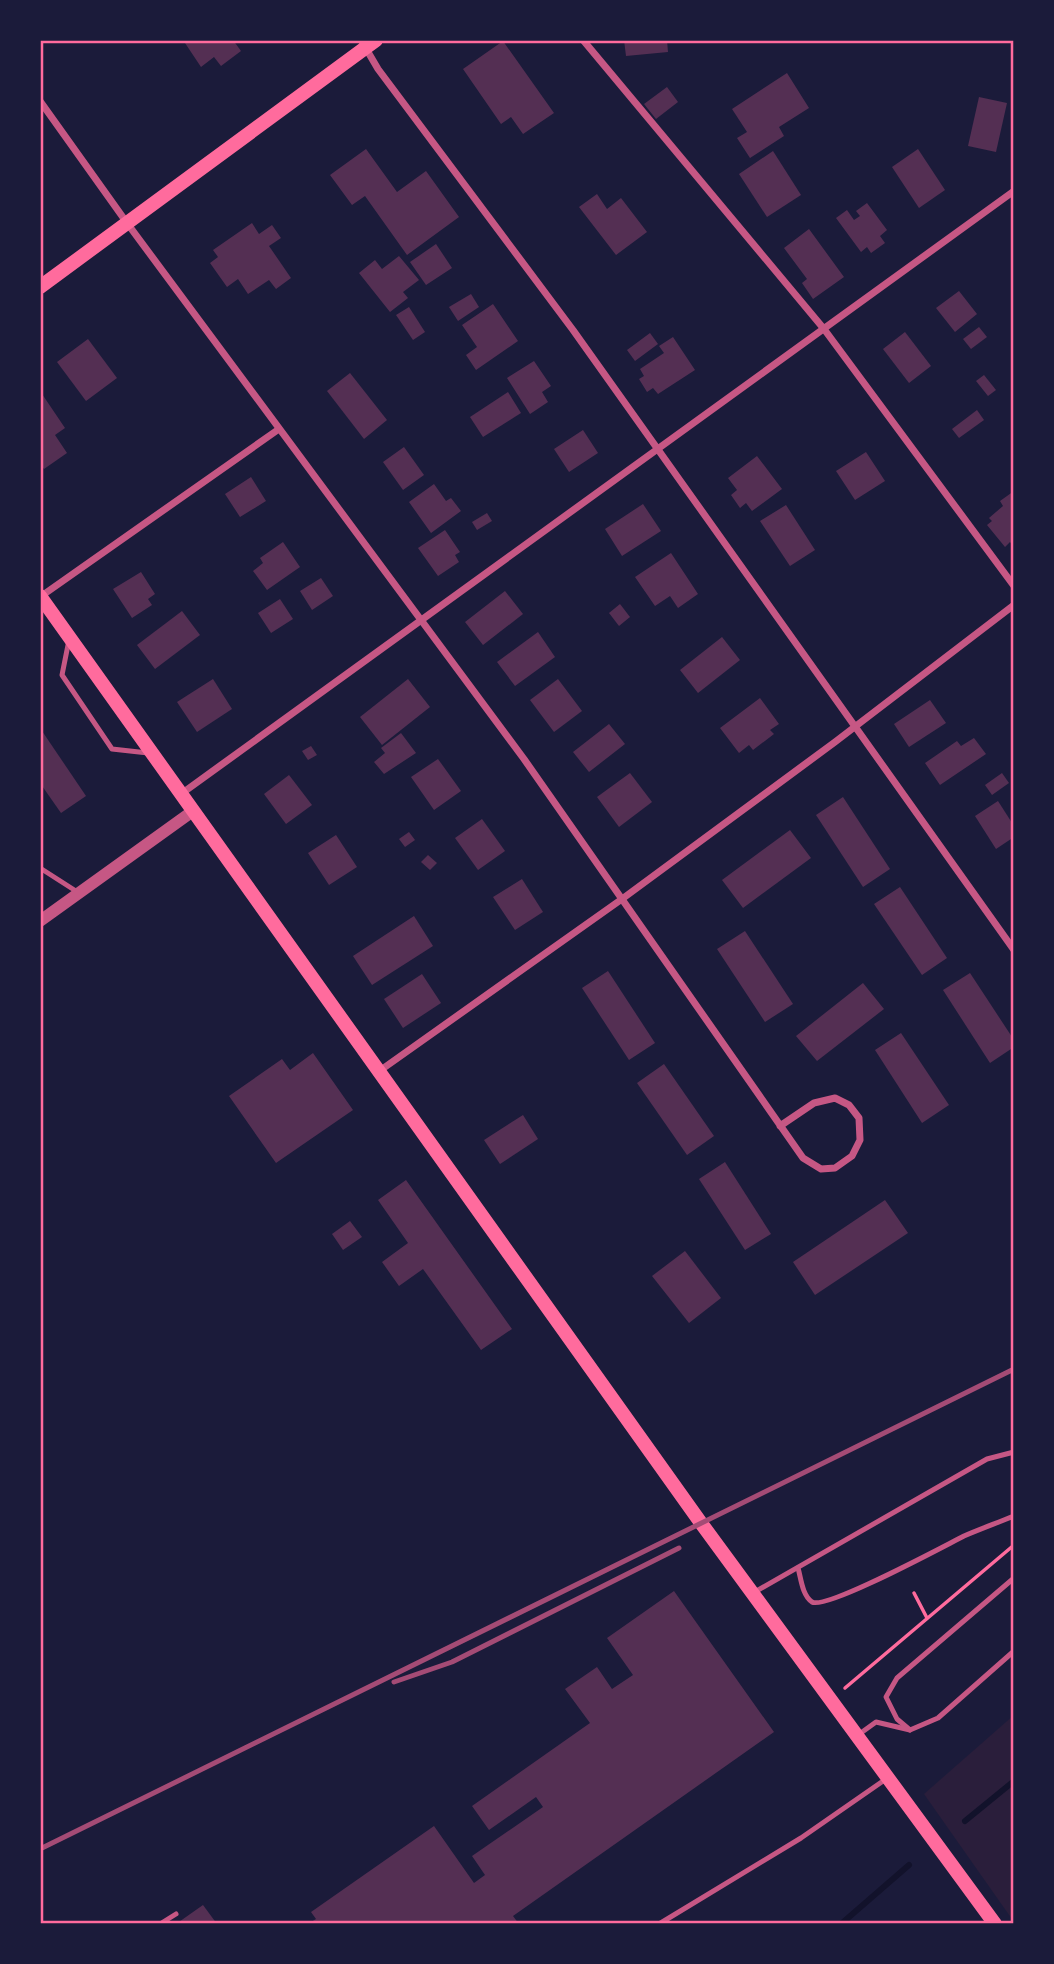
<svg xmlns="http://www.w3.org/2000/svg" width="1054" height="1964" font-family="'DM Sans',sans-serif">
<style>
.green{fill:#2a1e3b}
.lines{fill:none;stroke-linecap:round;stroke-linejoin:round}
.stream{stroke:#12122b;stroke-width:6}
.building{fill:#542f53}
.path{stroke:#ff6b9d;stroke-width:3.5}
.service{stroke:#c65784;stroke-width:5}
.minor{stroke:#c65784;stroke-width:7}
.tertiary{stroke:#c65784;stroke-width:12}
.secondary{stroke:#ff6b9d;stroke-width:14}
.rail{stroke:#a44b75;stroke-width:5}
.neatline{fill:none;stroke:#ff6b9d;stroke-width:2.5}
</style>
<rect width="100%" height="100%" fill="#1b1b3a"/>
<path class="green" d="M1014,1715V1922L924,1794Z"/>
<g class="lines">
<g class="stream">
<path d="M965,1821L1014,1781"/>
<path d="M841,1924L909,1865"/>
</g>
</g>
<g class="building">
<path d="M183,40H233L241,51L221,66L214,57L201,67Z"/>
<path d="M624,40H667L668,52L626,56Z"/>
<path d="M503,41L554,113L523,134L511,117L501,124L463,69Z"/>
<path d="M787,73L809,108L779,127L784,136L750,158L737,138L747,132L732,109Z"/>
<path d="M667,87L678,102L656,119L644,104Z"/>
<path d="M979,97L1007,103L996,152L968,146Z"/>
<path d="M366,149L397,192L426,171L459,217L407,255L365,196L352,205L330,175Z"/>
<path d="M918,149L945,190L919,208L892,167Z"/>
<path d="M773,151L801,195L767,217L739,174Z"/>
<path d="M597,194L607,209L621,198L647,232L616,255L579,207Z"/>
<path d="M867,203L887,230L880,236L885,243L871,253L867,247L861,252L836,218L847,210L854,220L860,216L856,211Z"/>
<path d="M252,223L259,234L272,225L281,238L269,246L291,278L276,289L269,280L248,294L238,279L227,287L210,263L218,257L213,250Z"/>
<path d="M809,229L844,277L813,299L802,283L807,279L784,248Z"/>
<path d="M436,244L452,268L426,285L410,262Z"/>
<path d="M399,256L419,280L403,292L408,298L390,312L359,273L375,260L382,269Z"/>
<path d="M959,291L977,314L955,332L936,308Z"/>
<path d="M471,294L479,307L458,321L449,307Z"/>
<path d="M493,304L518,341L476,370L466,355L477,347L462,325Z"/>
<path d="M409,307L425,332L413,340L396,315Z"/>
<path d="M979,327L987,337L971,349L963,339Z"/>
<path d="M905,332L931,366L909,383L883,349Z"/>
<path d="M650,333L658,344L635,361L627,350Z"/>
<path d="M673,337L695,370L658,394L653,388L647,392L639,379L644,376L640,369L664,353L659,346Z"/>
<path d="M88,339L117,378L86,401L57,362Z"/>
<path d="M534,361L551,386L542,392L548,402L530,414L507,378Z"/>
<path d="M350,373L387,420L364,439L327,391Z"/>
<path d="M984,375L996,390L988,396L976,381Z"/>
<path d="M40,391L65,428L55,435L67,453L44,469L40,464Z"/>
<path d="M508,392L521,413L483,437L470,417Z"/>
<path d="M977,410L984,420L959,438L952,429Z"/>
<path d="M583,430L598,453L569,472L554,449Z"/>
<path d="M404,447L424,475L403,490L383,462Z"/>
<path d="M866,452L885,481L855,500L836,471Z"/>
<path d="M757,456L782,489L752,511L746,503L740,508L731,495L737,490L728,478Z"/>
<path d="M251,477L266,501L240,517L225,494Z"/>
<path d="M434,484L446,501L451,498L461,511L431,533L409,502Z"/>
<path d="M1014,491V547L1010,542L1005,547L987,525L992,521L989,518L1003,506L1000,501Z"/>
<path d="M643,504L661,531L622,556L605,529Z"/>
<path d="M786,505L815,550L790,566L760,521Z"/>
<path d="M487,513L492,521L477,530L472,522Z"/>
<path d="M445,530L460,552L455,555L459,562L438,576L418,548Z"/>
<path d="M283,542L300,567L267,590L253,571L263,563L260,558Z"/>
<path d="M671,553L698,594L678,608L670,596L655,606L635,577Z"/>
<path d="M141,572L155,594L148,599L152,605L132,618L113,589Z"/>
<path d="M321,578L333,596L312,610L300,591Z"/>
<path d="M505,591L523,614L483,645L465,622Z"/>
<path d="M280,599L293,619L271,633L258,613Z"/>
<path d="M620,604L630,617L619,626L609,613Z"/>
<path d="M182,611L200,635L155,669L137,645Z"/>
<path d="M538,632L555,657L515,686L497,662Z"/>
<path d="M722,637L740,660L698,693L680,670Z"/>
<path d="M213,679L232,709L197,732L177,702Z"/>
<path d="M408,679L430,707L382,745L360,717Z"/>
<path d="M558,679L582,711L554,732L530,700Z"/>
<path d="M760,698L779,724L770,730L774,734L753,750L749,745L739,753L720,728Z"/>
<path d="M930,700L946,723L909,747L894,724Z"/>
<path d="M609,724L625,744L589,772L573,752Z"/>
<path d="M40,728L86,796L61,813L40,783Z"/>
<path d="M401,733L416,753L384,774L374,762L385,753L381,748Z"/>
<path d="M974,738L986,754L940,785L925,763L957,741L961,746Z"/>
<path d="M311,746L317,755L308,760L302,751Z"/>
<path d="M438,759L461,791L434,810L411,777Z"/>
<path d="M630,773L652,802L619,827L597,797Z"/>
<path d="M1002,773L1009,783L992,795L985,785Z"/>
<path d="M289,775L312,805L286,824L264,794Z"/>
<path d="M843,797L890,869L863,887L816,815Z"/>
<path d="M998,801L1014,826V837L996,849L975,816Z"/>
<path d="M482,819L505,851L478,870L455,838Z"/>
<path d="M790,830L811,858L743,908L722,880Z"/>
<path d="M409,832L415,840L405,847L399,839Z"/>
<path d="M336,835L357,867L329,885L308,853Z"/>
<path d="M428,855L437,863L430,870L421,862Z"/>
<path d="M522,879L543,912L515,930L493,897Z"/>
<path d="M900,887L947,958L922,975L874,904Z"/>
<path d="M414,916L433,946L372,985L353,956Z"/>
<path d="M745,931L793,1004L765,1022L717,949Z"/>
<path d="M608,971L655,1043L629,1060L582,988Z"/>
<path d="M970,973L1014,1040V1047L990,1063L943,990Z"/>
<path d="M422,974L441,1003L403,1028L384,999Z"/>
<path d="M863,983L884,1009L817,1061L796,1036Z"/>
<path d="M901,1033L949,1105L922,1123L875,1050Z"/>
<path d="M313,1053L353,1110L276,1163L229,1096L282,1059L290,1070Z"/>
<path d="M664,1064L714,1136L687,1155L637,1083Z"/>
<path d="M523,1115L538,1139L500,1164L484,1140Z"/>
<path d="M725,1162L771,1234L745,1250L699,1179Z"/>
<path d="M406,1180L512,1329L481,1350L423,1269L399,1286L382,1262L408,1243L378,1200Z"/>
<path d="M885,1200L908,1233L815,1295L793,1262Z"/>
<path d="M350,1221L362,1237L343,1250L332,1234Z"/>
<path d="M685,1251L721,1298L689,1323L652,1276Z"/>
<path d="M674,1591L774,1732L513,1916L519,1924H308L316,1919L311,1912L434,1826L474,1883L485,1875L472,1856L543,1807L536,1797L489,1830L472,1806L590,1723L565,1689L597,1667L612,1689L633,1675L607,1638Z"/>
<path d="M203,1905L217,1924H176Z"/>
</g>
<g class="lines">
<g class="path">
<path d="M914,1593L927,1618"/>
<path d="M845,1688L1014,1545"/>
</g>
<g class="service">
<path d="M69,640L62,675L112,749L148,753"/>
<path d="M40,868L79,893"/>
<path d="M798,1568C801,1578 802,1595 812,1602C826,1610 944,1546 964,1536C980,1529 997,1523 1014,1516"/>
<path d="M753,1593L987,1459L1014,1452"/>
<path d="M910,1730L897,1719L886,1697L897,1678L1014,1578"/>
<path d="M858,1735L876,1722L910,1730L938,1718L1014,1651"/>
<path d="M160,1924L176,1914"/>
<path d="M659,1924L801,1838L886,1779"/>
</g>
<g class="minor">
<path d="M361,40L378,69L573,330L1014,950"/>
<path d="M583,40L824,329L1014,586"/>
<path d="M40,101L127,223L524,759L803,1158L821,1169L835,1168L852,1156L860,1140L859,1118L849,1105L835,1098L814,1103L780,1126"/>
<path d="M40,597L279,429"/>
<path d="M181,794L1014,191"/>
<path d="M378,1072L622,899L835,742L1014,605"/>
</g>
<path class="tertiary" d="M40,921L193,811"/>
<g class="secondary">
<path d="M40,287L376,40"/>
<path d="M40,596L701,1523L995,1924"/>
</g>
<g class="rail">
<path d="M394,1682L452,1662L679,1548"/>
<path d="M40,1849L1014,1369"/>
</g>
</g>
<rect width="1054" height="1964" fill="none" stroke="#1b1b3a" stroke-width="84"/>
<rect x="42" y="42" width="970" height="1880" class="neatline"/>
</svg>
